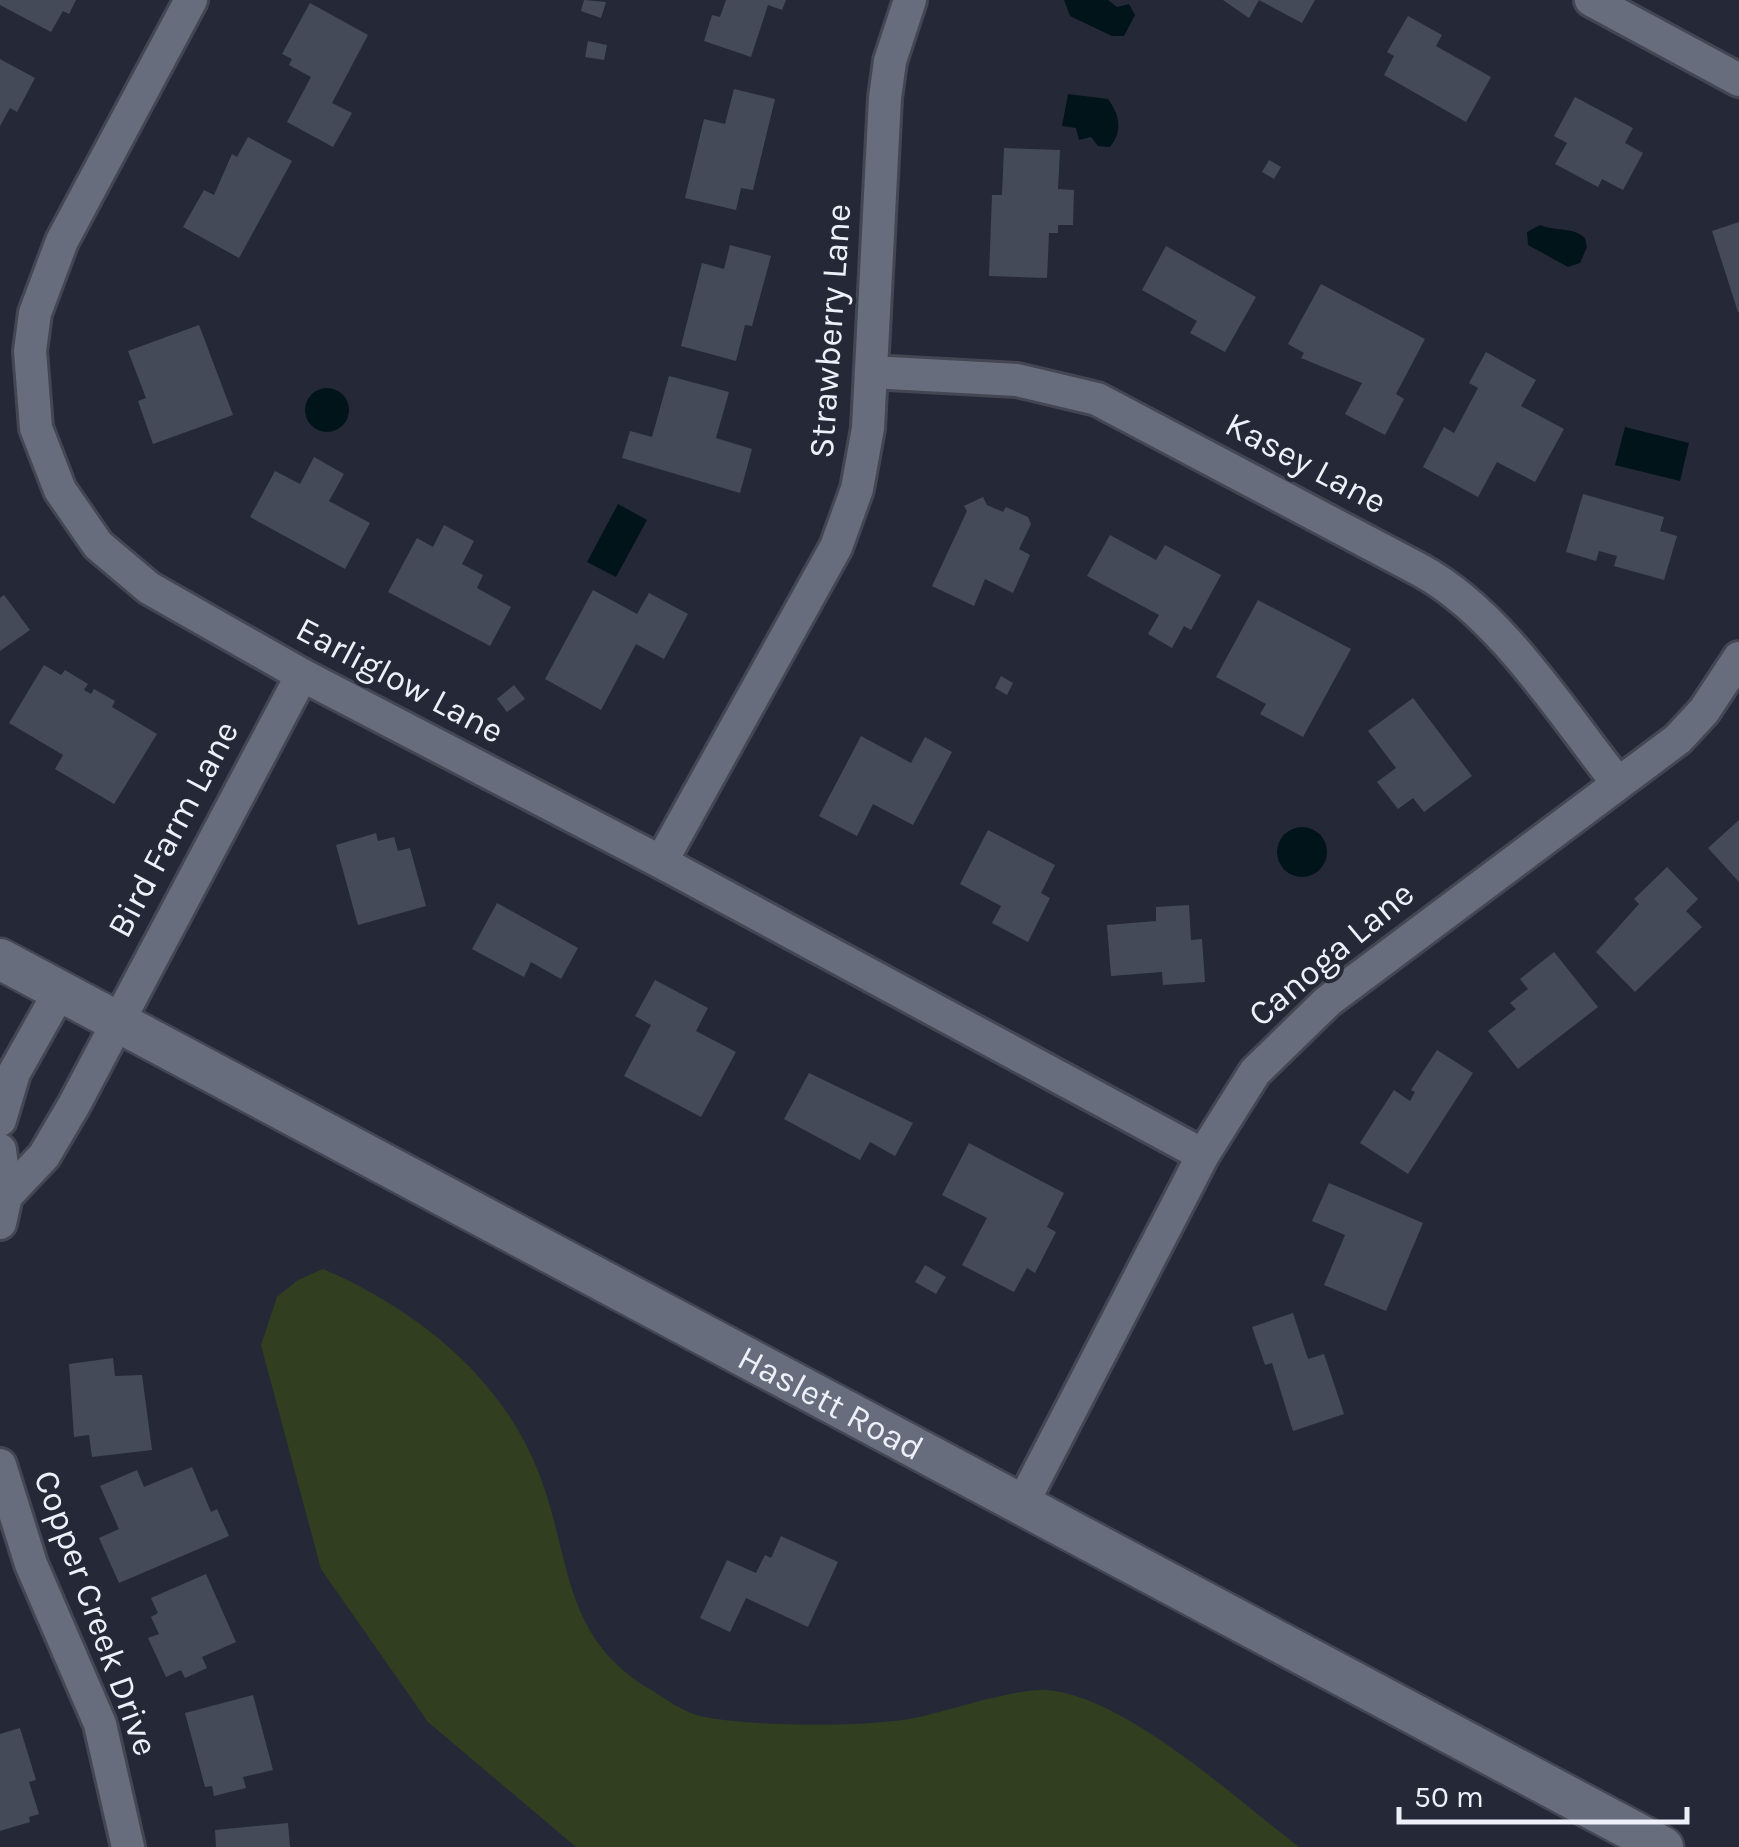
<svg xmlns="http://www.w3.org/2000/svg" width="1739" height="1847" font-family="Karla,sans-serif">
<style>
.green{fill:#313f20}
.water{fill:#001419}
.building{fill:#454a59}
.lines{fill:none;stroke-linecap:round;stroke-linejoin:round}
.minor-casing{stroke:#444753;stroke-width:38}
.tertiary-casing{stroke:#444753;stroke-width:45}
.minor{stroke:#676d7c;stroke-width:32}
.tertiary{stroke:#676d7c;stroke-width:40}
.labels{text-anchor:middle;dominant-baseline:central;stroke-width:8;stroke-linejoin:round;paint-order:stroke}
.street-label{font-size:35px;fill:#edf0f9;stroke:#252937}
</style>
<rect width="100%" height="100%" fill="#252937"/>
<path class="green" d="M323,1269C414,1308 500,1375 538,1471C572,1556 560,1638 653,1691C667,1700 684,1712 700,1716C748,1727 871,1728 919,1717C951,1710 1014,1689 1044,1690C1122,1693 1237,1800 1299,1847H576L428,1722L321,1569L261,1345L277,1297L298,1280Z"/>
<g class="water">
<path d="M1064,0H1108L1117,7L1129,4L1135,15L1124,36H1112L1070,16Z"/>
<path d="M1068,94L1108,99C1120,115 1123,131 1110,147L1098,146L1091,137L1079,140L1076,128L1062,126Z"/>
<path d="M1540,225C1556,232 1572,226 1585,238L1587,247L1580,263L1568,267L1528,245L1527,232Z"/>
<circle cx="327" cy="410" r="22"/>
<path d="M1625,427L1689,443L1680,481L1615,465Z"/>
<path d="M618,504L647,520L616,577L587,562Z"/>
<circle cx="1302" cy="852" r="25"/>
</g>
<g class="building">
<path d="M0,0H76L69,14L63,11L51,32L0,5Z"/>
<path d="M584,0L606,2L601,18L581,11Z"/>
<path d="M726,0H786L782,10L768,5L751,57L704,41L712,15L720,17Z"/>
<path d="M1223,0H1315L1302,23L1259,0L1249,18Z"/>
<path d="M310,3L368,35L332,103L352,113L333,147L287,122L311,77L289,65L292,59L282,54Z"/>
<path d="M1408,16L1442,35L1436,46L1491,77L1466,122L1384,75L1394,56L1387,52Z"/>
<path d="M588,41L607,45L604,60L585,57Z"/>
<path d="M0,59L35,78L17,112L10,108L0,126Z"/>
<path d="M734,89L775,99L753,190L741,188L736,210L685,198L704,119L725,124Z"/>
<path d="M1575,97L1633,128L1625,143L1643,153L1623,190L1602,179L1598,187L1555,164L1567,143L1554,136Z"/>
<path d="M248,137L292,161L239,258L183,227L204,190L214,195L232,154L237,157Z"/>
<path d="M1004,148L1060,150L1058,189L1074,190L1073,225H1058V233H1049L1047,278L989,276L992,195H1002Z"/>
<path d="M1269,160L1281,167L1274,179L1262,172Z"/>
<path d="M1739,222V312H1738L1712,231Z"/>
<path d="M730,245L771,256L752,326L745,325L736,361L681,346L702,263L724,269Z"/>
<path d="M1166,246L1256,297L1225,352L1190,333L1197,321L1142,290Z"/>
<path d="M1321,284L1425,339L1396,394L1404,399L1385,435L1345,414L1362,383L1301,358L1304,353L1288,344Z"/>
<path d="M199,325L233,415L153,444L138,401L146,398L128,351Z"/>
<path d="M1486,352L1536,380L1521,406L1564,429L1535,482L1497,462L1478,497L1423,467L1444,427L1454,433L1478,388L1469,383Z"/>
<path d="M669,376L729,392L716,438L752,449L740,493L622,458L630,431L652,437Z"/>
<path d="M314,457L344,474L329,501L370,523L345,569L250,517L275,471L300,484Z"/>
<path d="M1583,494L1664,517L1660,531L1677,536L1664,580L1614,566L1617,556L1599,551L1596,561L1566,552Z"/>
<path d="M983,497L987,505L1003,512L1006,507L1028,517L1031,524L1019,549L1030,555L1013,593L985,579L974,606L932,586L967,511L964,506Z"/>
<path d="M444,525L474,541L462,564L483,575L477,588L511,607L490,646L388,592L417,538L433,547Z"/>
<path d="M1110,535L1156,560L1165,545L1221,575L1191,630L1184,626L1172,648L1148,634L1159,615L1087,576Z"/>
<path d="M593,590L637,614L649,593L688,614L664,659L636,644L601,710L545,679Z"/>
<path d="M4,595L30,630L0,651V598Z"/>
<path d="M1258,600L1351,649L1303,737L1260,714L1266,704L1216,677Z"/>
<path d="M44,665L61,675L65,670L88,684L84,690L91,694L94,689L115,701L112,707L157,734L114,804L55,769L63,755L9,723Z"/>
<path d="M1001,676L1013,683L1007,695L995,688Z"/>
<path d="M514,685L525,699L507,712L497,699Z"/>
<path d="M1413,698L1472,776L1424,812L1413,798L1398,809L1377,782L1396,768L1368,731Z"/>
<path d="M861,736L911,763L925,737L952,752L913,825L873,804L857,836L819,816Z"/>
<path d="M1739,820V882L1708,848Z"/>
<path d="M988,830L1055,865L1041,893L1050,898L1028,942L992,923L1001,906L960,884Z"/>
<path d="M376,833L378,841L394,837L398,851L410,848L426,906L358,925L336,845Z"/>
<path d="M1667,867L1698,899L1686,911L1702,927L1635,992L1596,952L1639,904L1634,899Z"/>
<path d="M497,903L578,948L561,979L531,962L524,977L472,949Z"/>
<path d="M1189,905L1191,940L1202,939L1205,982L1163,985L1162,972L1111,976L1107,925L1156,921V907Z"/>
<path d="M1554,952L1598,1007L1518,1069L1488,1031L1516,1009L1510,1003L1528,989L1520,979Z"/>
<path d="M655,980L708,1008L696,1031L736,1052L701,1117L624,1076L651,1025L635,1016Z"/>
<path d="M1437,1050L1473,1073L1408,1174L1360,1143L1394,1090L1410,1101L1415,1092L1411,1090Z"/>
<path d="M809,1073L913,1123L895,1156L870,1142L860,1160L784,1119Z"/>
<path d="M969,1143L1064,1193L1047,1227L1056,1232L1035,1273L1027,1268L1014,1292L962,1265L987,1218L942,1195Z"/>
<path d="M1329,1183L1423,1223L1386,1311L1324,1285L1345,1235L1312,1221Z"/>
<path d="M925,1265L946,1277L936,1294L915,1282Z"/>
<path d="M1293,1313L1308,1359L1324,1354L1344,1414L1293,1431L1272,1363L1265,1365L1252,1327Z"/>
<path d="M113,1358L115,1376L142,1375L152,1450L92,1457L89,1435L74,1437L69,1364Z"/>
<path d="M192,1467L211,1512L217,1509L229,1536L119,1583L99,1538L119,1529L100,1486L137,1470L144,1487Z"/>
<path d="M781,1536L838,1562L808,1627L746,1598L730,1632L700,1618L727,1560L756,1573L765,1555L771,1558Z"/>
<path d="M206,1574L236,1642L202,1657L207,1668L185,1678L181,1670L166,1677L148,1638L159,1634L151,1617L158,1613L151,1598Z"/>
<path d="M253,1695L273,1770L243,1777L246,1788L214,1796L212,1786L205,1787L185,1713Z"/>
<path d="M20,1728L36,1780L29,1782L39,1814L29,1817L30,1822L0,1831V1734Z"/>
<path d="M288,1823L290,1847H216L215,1830Z"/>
</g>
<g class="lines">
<g class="minor-casing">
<g id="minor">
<path d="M191,0L62,241L35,313L30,351L36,428L60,490L98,545L149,588L302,675L661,862L1203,1155"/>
<path d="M1591,0L1739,80"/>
<path d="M871,372L1017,380L1097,399L1422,571C1501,615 1561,712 1617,782"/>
<path d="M661,862L836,547L857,489L868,428L885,98L890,61L910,0"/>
<path d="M0,1120L14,1073L60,991"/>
<path d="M0,1150L6,1196L0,1223"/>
<path d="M6,1196L44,1156L74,1105L302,675"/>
<path d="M0,1465L31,1564L100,1724L128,1847"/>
<path d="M1021,1506L1203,1155L1255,1072L1328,1001L1678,739L1704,711L1739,658"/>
</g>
</g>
<g class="tertiary-casing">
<g id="tertiary">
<path id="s1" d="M0,959L1663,1847"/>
</g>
</g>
<use href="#minor" class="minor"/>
<use href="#tertiary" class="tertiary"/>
</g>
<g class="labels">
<g class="street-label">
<text transform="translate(830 331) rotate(-86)">Strawberry Lane</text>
<text transform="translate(1306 463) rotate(28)">Kasey Lane</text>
<text transform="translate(400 680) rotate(28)">Earliglow Lane</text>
<text transform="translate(173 829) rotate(-62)">Bird Farm Lane</text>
<text transform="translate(1331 954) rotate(-40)">Canoga Lane</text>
<text stroke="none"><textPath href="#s1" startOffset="942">Haslett Road</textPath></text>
<text transform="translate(96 1613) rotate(70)">Copper Creek Drive</text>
</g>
</g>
<path d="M1399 1807v15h288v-15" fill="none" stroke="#edf0f9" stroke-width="5"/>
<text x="1414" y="1807" font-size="30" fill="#edf0f9" stroke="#252937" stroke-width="8" paint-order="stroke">50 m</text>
</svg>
